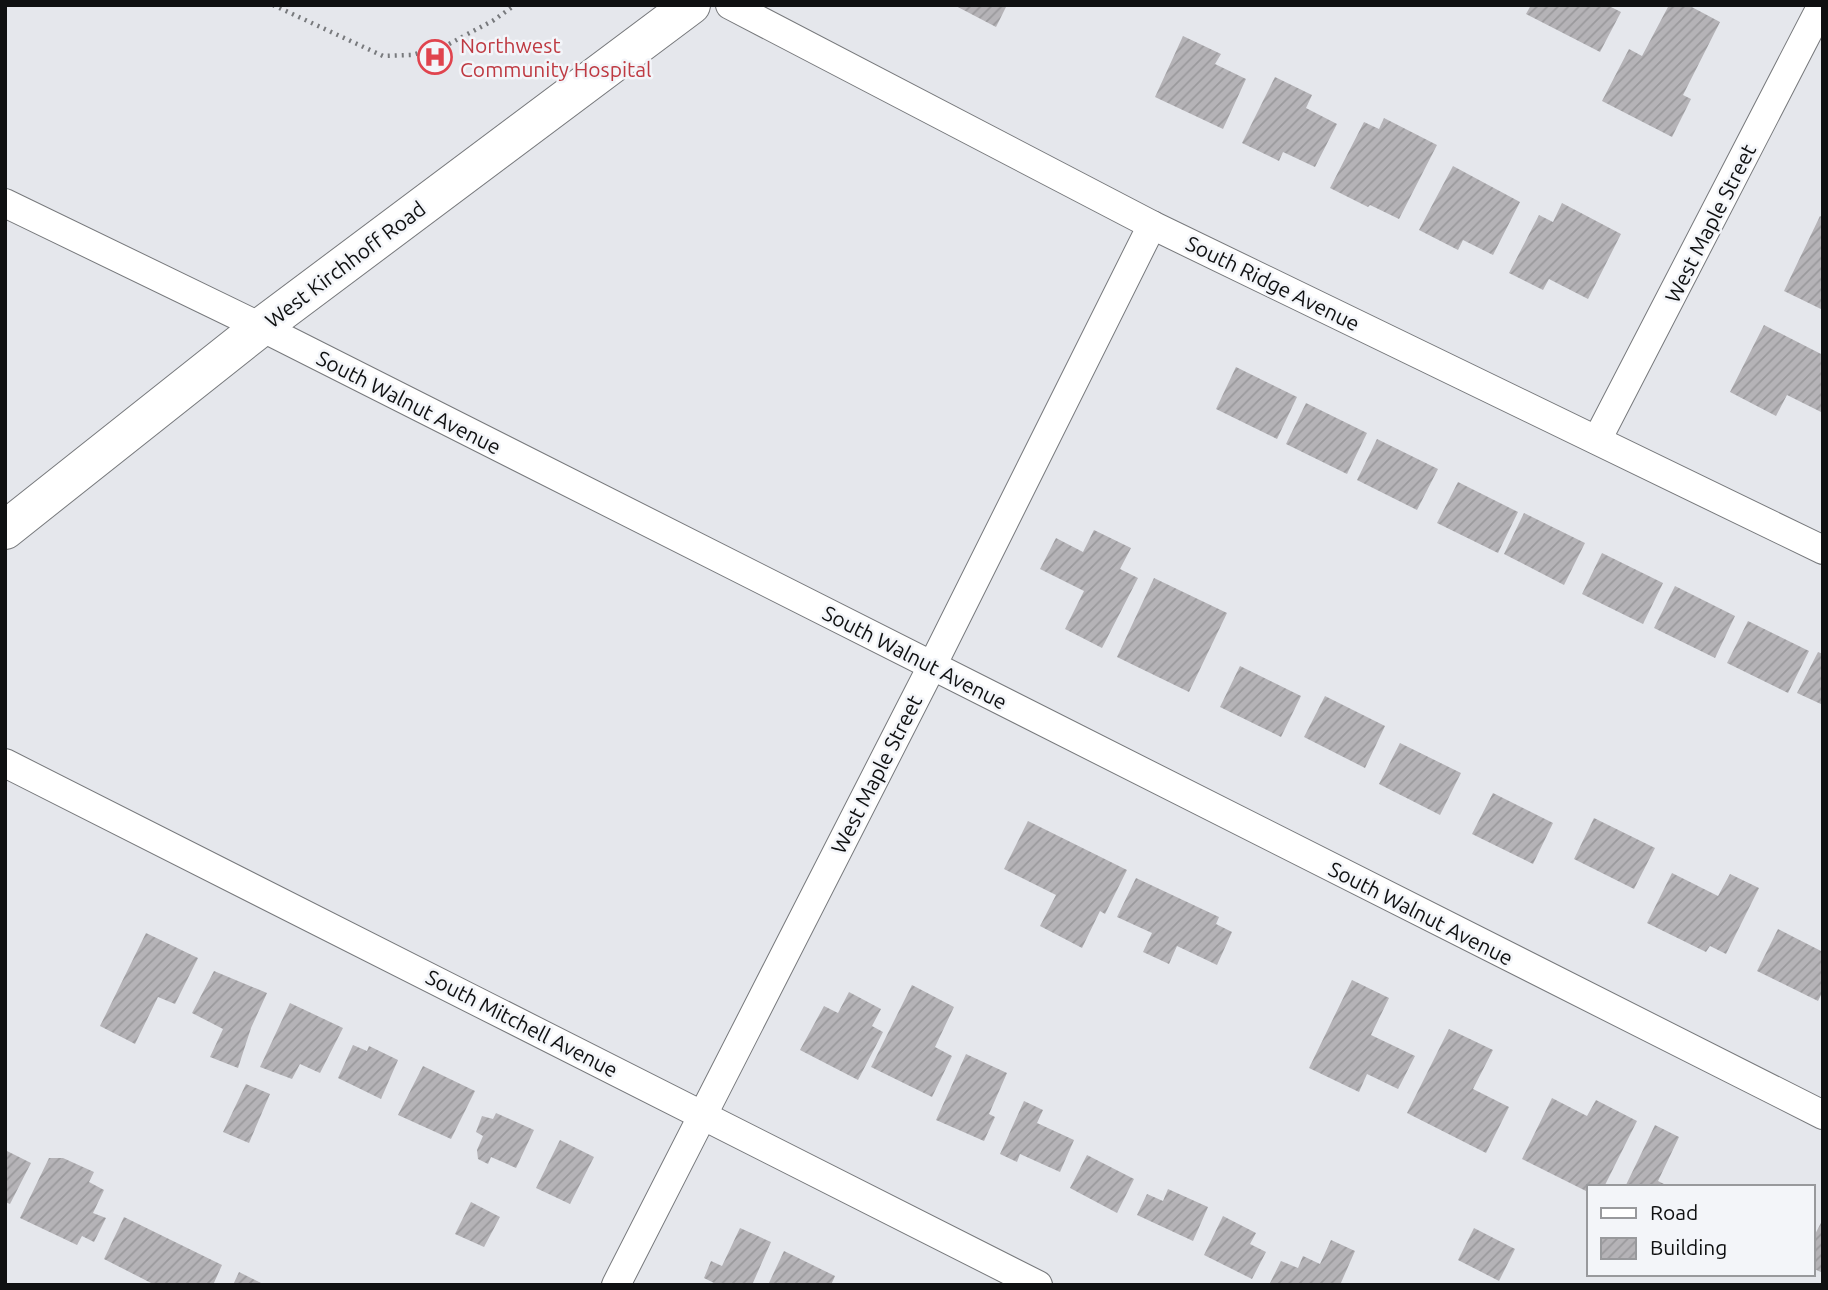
<svg xmlns="http://www.w3.org/2000/svg" width="1828" height="1290" font-family="Ubuntu,sans-serif">
<style>
.building{fill:url(#building-hatch)}
.lines{fill:none;stroke-linecap:round;stroke-linejoin:round}
.minor-casing{stroke:#77797c;stroke-width:30}
.secondary-casing{stroke:#77797c;stroke-width:40}
.path{stroke:#787a7d;stroke-width:4.5;stroke-dasharray:2 5;stroke-linecap:butt}
.minor{stroke:#fff;stroke-width:28}
.secondary{stroke:#fff;stroke-width:38}
.labels{text-anchor:middle;dominant-baseline:central;stroke-width:5;stroke-linejoin:round;paint-order:stroke}
.health-label{font-size:21px;fill:#be3a42;stroke:#f3f5f9;text-anchor:start}
.street-label{font-size:21px;fill:#0f1011;stroke:#f3f5f9}
</style>
<defs>
<pattern id="building-hatch" width="6" height="6" patternUnits="userSpaceOnUse" patternTransform="scale(1.75)"><rect width="6" height="6" fill="#b5b3b7"/><path d="M-1 1l2-2M0 6l6-6M5 7l2-2" fill="none" stroke="#9a999c"/></pattern>
</defs>
<rect width="100%" height="100%" fill="#e5e7ec"/>
<g class="building">
<path d="M954,5H1007L996,27Z"/>
<path d="M1531,5H1607L1621,12L1600,52L1526,14Z"/>
<path d="M1669,5H1688L1720,22L1683,95L1691,99L1672,137L1602,101L1629,49L1642,56Z"/>
<path d="M1183,36L1221,54L1215,64L1246,79L1223,129L1155,97Z"/>
<path d="M1275,77L1312,95L1306,108L1337,124L1315,167L1283,152L1279,161L1242,143Z"/>
<path d="M1384,118L1437,145L1399,219L1370,205L1368,207L1330,188L1364,122L1379,129Z"/>
<path d="M1453,166L1520,202L1493,255L1463,240L1458,250L1419,230Z"/>
<path d="M1562,203L1621,234L1588,299L1549,279L1543,290L1509,273L1539,215L1553,222Z"/>
<path d="M1820,216L1823,218V310L1784,291Z"/>
<path d="M1764,325L1823,355V413L1787,395L1776,416L1730,392Z"/>
<path d="M1236,367L1297,397L1277,439L1216,409Z"/>
<path d="M1306,403L1367,433L1347,474L1286,444Z"/>
<path d="M1377,439L1438,469L1417,510L1357,480Z"/>
<path d="M1458,482L1518,512L1498,553L1437,523Z"/>
<path d="M1524,513L1585,543L1564,585L1504,554Z"/>
<path d="M1094,530L1131,548L1120,569L1138,578L1102,648L1065,629L1084,591L1040,569L1056,538L1083,552Z"/>
<path d="M1602,553L1663,583L1643,624L1582,594Z"/>
<path d="M1154,578L1227,613L1189,692L1117,657Z"/>
<path d="M1675,586L1735,616L1715,658L1654,628Z"/>
<path d="M1748,621L1809,651L1788,693L1727,663Z"/>
<path d="M1818,652L1823,654V705L1797,693Z"/>
<path d="M1240,666L1301,696L1281,737L1220,707Z"/>
<path d="M1325,696L1385,726L1365,768L1304,737Z"/>
<path d="M1400,743L1461,773L1440,815L1379,784Z"/>
<path d="M1493,793L1553,823L1533,864L1472,834Z"/>
<path d="M1594,818L1655,848L1634,889L1574,859Z"/>
<path d="M1028,821L1127,870L1105,914L1100,911L1082,948L1040,926L1056,895L1004,869Z"/>
<path d="M1672,873L1718,896L1730,874L1759,888L1726,954L1710,946L1706,952L1647,923Z"/>
<path d="M1136,878L1219,917L1216,924L1232,932L1217,965L1177,946L1169,964L1143,952L1152,933L1117,917Z"/>
<path d="M1778,929L1823,952V991L1818,1001L1757,971Z"/>
<path d="M146,933L198,958L175,1004L158,997L135,1044L100,1026Z"/>
<path d="M214,971L267,993L251,1028L238,1068L210,1057L223,1029L192,1013Z"/>
<path d="M1352,980L1389,998L1371,1035L1415,1056L1398,1089L1367,1074L1359,1092L1309,1068Z"/>
<path d="M912,985L954,1007L935,1047L952,1056L932,1097L871,1067Z"/>
<path d="M849,992L881,1009L872,1026L883,1032L858,1080L800,1050L824,1006L838,1013Z"/>
<path d="M290,1003L343,1028L320,1073L300,1064L292,1079L260,1067Z"/>
<path d="M1449,1029L1493,1050L1473,1089L1509,1107L1486,1153L1407,1113Z"/>
<path d="M353,1045L367,1051L369,1046L398,1060L381,1099L338,1078Z"/>
<path d="M966,1054L1007,1073L989,1114L995,1117L984,1141L936,1120Z"/>
<path d="M423,1066L475,1091L451,1139L398,1115Z"/>
<path d="M246,1084L270,1094L249,1143L223,1132Z"/>
<path d="M1552,1098L1587,1116L1596,1100L1637,1121L1604,1187H1588V1192L1522,1159Z"/>
<path d="M1024,1101L1043,1110L1037,1123L1074,1140L1060,1172L1020,1154L1017,1162L1000,1154Z"/>
<path d="M496,1113L534,1130L516,1168L491,1157L488,1164L478,1159L477,1150L483,1136L476,1132L482,1116L493,1119Z"/>
<path d="M1655,1125L1679,1137L1658,1181L1670,1187H1625Z"/>
<path d="M560,1140L594,1157L570,1204L536,1188Z"/>
<path d="M5,1150L31,1163L10,1204L5,1202Z"/>
<path d="M1087,1155L1134,1179L1117,1213L1070,1188Z"/>
<path d="M49,1158H63L94,1172L89,1182L104,1190L93,1213L106,1218L94,1242L82,1236L77,1245L20,1218Z"/>
<path d="M1168,1189L1208,1207L1193,1241L1137,1215L1147,1194L1163,1201Z"/>
<path d="M471,1202L500,1217L484,1247L455,1234Z"/>
<path d="M1223,1216L1256,1233L1250,1244L1266,1252L1252,1279L1204,1255Z"/>
<path d="M124,1217L222,1265L213,1285H155L104,1259Z"/>
<path d="M1823,1219V1273L1812,1268V1240Z"/>
<path d="M740,1228L771,1242L752,1285H718L704,1278L711,1261L722,1266Z"/>
<path d="M1474,1228L1515,1249L1499,1281L1458,1260Z"/>
<path d="M1331,1240L1355,1251L1340,1285H1269L1281,1261L1298,1268L1303,1256L1320,1264Z"/>
<path d="M784,1251L835,1276L831,1285H768Z"/>
<path d="M239,1272L265,1285H233Z"/>
</g>
<g class="lines">
<g class="minor-casing">
<g id="minor">
<path d="M730,5L1152,225L1823,550"/>
<path d="M5,203L261,327L1823,1115"/>
<path d="M1597,440L1822,5"/>
<path d="M5,763L1038,1285"/>
<path d="M616,1285L932,666L1152,225"/>
</g>
</g>
<g class="secondary-casing">
<path id="secondary" d="M5,530L261,327L691,5"/>
</g>
<path class="path" d="M273,5L383,56L412,55L447,45L494,20L515,5"/>
<use href="#minor" class="minor"/>
<use href="#secondary" class="secondary"/>
</g>
<defs>
<g id="hospital-ring" transform="scale(1.75)"><circle r="9.5" fill="#f3f5f9" stroke="#e0444e" stroke-width="1.5"/><path d="M-5-5h3v3.5h4V-5h3V5h-3V1.5h-4V5h-3Z" fill="#e0444e"/></g>
</defs>
<g fill-rule="evenodd">
<use href="#hospital-ring" x="435" y="57"/>
</g>
<g class="labels">
<g class="health-label">
<text x="460" y="45">Northwest<tspan x="460" dy="24">Community Hospital</tspan></text>
</g>
<g class="street-label">
<text transform="translate(1710 223) rotate(-63)">West Maple Street</text>
<text transform="translate(345 264) rotate(-37)">West Kirchhoff Road</text>
<text transform="translate(1273 283) rotate(26)">South Ridge Avenue</text>
<text transform="translate(409 402) rotate(27)">South Walnut Avenue</text>
<text transform="translate(915 657) rotate(27)">South Walnut Avenue</text>
<text transform="translate(876 774) rotate(-63)">West Maple Street</text>
<text transform="translate(1421 913) rotate(27)">South Walnut Avenue</text>
<text transform="translate(522 1023) rotate(27)">South Mitchell Avenue</text>
</g>
</g>
<rect width="1828" height="1290" fill="none" stroke="#0f1011" stroke-width="14"/>
<rect x="1587" y="1185" width="228" height="91" fill="#f3f5f9" stroke="#98999c" stroke-width="2"/>
<rect x="1601" y="1208" width="35" height="10" fill="#ffffff" stroke="#98999c" stroke-width="2"/>
<text x="1650" y="1220" font-size="21" fill="#0f1011">Road</text>
<rect x="1601" y="1238" width="35" height="21" fill="url(#building-hatch)" stroke="#98999c" stroke-width="2"/>
<text x="1650" y="1255" font-size="21" fill="#0f1011">Building</text>
</svg>
